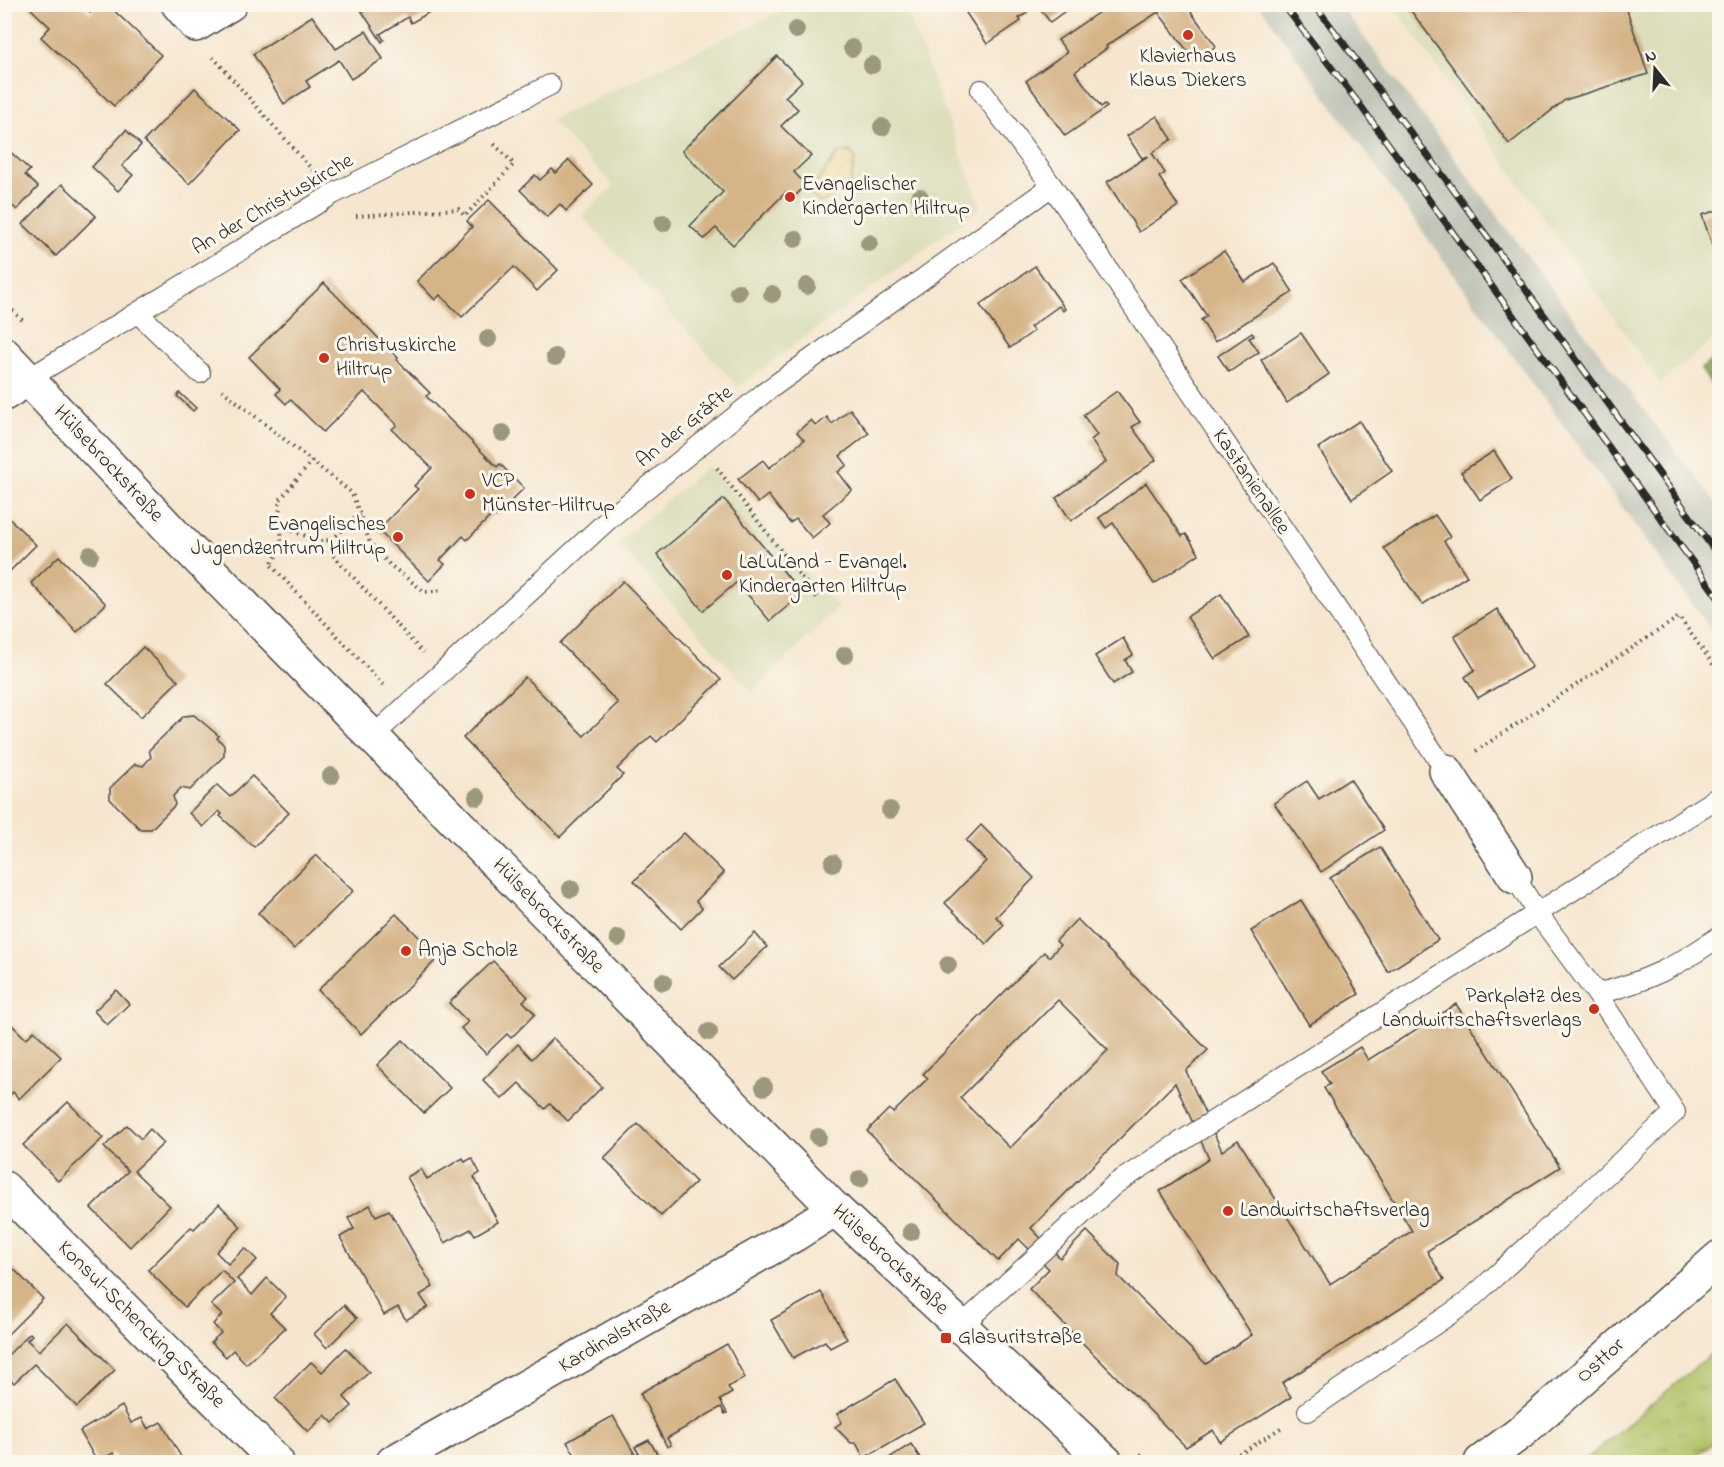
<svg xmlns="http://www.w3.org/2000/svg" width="1724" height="1467" font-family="'Indie Flower',sans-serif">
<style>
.built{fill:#dcdebc}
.railway{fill:#c2c6b9}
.grass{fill:url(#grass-tufts);stroke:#6e7647;stroke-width:1.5}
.forest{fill:url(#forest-firs);stroke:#5c6842;stroke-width:1.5}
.sand{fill:url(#sand-dots);stroke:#8c8264;stroke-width:1.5}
.building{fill:#d5b488;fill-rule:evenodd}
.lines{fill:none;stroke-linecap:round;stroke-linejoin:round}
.service-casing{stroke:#494744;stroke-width:22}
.minor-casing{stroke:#494744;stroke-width:36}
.tertiary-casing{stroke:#494744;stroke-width:36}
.secondary-casing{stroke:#494744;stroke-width:36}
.path{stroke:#494744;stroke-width:4;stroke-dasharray:1.5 4.5;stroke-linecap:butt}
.service{stroke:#fff;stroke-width:20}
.minor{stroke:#fff;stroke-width:33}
.tertiary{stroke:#fff;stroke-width:33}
.secondary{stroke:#fff;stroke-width:33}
.rail-casing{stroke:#2b2b2b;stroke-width:7}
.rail{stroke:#fbf7ec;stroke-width:4.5;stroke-dasharray:14;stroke-linecap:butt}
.tree{fill:#9c987e}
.poi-dot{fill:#c8321e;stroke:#fbf7ec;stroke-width:2}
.labels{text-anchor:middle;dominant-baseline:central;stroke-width:6;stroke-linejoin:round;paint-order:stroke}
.poi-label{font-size:21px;fill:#2b2b2b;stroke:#fbf7ec;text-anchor:start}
.street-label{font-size:21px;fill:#2b2b2b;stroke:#fbf7ec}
</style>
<defs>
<pattern id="grass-tufts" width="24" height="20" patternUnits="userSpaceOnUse" patternTransform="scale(1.5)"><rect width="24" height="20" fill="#b0c063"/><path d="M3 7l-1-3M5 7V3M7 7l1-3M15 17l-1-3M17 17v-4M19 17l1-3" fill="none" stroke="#8f9c52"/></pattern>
<pattern id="forest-firs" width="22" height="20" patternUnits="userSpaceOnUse" patternTransform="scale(1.5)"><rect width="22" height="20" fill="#8ca659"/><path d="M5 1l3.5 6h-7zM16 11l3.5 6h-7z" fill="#73874a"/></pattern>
<pattern id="sand-dots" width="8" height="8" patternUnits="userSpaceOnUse" patternTransform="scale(1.5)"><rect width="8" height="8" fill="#eeda9e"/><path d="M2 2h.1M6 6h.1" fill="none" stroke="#cb8" stroke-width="1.8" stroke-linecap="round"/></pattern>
</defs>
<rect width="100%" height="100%" fill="#fbf7ec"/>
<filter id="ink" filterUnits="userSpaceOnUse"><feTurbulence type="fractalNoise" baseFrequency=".0167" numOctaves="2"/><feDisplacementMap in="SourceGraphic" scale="12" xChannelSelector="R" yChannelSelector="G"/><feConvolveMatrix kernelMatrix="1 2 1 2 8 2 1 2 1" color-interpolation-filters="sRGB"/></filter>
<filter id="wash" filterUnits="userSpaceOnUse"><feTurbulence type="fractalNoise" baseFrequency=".008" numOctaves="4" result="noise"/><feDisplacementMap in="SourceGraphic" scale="24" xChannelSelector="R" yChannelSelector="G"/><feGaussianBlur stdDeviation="1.35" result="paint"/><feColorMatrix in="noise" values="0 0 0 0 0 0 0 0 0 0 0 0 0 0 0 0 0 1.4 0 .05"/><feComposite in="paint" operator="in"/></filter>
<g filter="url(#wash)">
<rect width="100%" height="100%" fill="#f6e6cf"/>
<g class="built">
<path d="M795,5H905L981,207L738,387L582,216L614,186L550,120Z"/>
<path d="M1393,5H1719V335L1660,383Z"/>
<path d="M708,466L838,607L752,692L617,543Z"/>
</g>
<path class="railway" d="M1259,5H1340L1593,344L1719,507V641Z"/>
<path class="grass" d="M1719,1347V1439L1686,1462H1583Z"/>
<path class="forest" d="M1719,354V397L1701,369Z"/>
<path class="sand" d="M849,151L855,158L850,186L820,203L809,192L838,154Z"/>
<g id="blocks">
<g class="building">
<path d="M31,4H81L90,13L98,4H107L161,55L114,106L41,37L50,27L29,7Z"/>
<path d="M357,4H436L438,7L411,23L408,17L380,34L384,40L382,42Z"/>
<path d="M960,4H1061L1065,11L1050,22L1038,6L1032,9L1029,5L1024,9L1027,13L1019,18L1021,21L987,44Z"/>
<path d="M1111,4H1185L1216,46L1195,61L1158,12L1106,46L1107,48L1075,72L1101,107L1105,104L1107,107L1065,136L1026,81L1067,52L1058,40Z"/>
<path d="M1406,4H1625L1648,74L1565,100L1509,144Z"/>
<path d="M312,16L336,49L366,31L383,59L351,79L339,60L306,81L310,87L284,104L253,54Z"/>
<path d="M777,56L802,81L785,97L798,109L781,126L811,156L794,172L806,185L793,198L786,192L733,245L716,228L704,239L690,226L723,192L682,151Z"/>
<path d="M195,88L240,130L189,184L144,141Z"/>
<path d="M1157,116L1172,139L1152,153L1165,173L1159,177L1178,206L1139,232L1107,182L1148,156L1142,158L1127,136Z"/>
<path d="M126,130L141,145L122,166L133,175L118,191L92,167Z"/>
<path d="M4,146L30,170L25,175L38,187L17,210L4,198Z"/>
<path d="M569,160L593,185L566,211L560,204L547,217L520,190L535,175L540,180L552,169L556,173Z"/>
<path d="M62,184L96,216L56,256L23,224Z"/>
<path d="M489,200L558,270L537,291L514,267L462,317L440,295L435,300L417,281L472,227L467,221Z"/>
<path d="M1719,210V266L1702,215Z"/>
<path d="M1224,251L1245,282L1274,263L1293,292L1215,342L1201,320L1207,316L1182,279Z"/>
<path d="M1035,266L1065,309L1063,311L1059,306L1030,327L1034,331L1010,348L980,305Z"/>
<path d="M324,283L398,358L397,360L430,393L426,396L497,467L500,464L524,488L496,516L494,513L467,540L463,536L440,560L445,564L429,581L378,530L418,489L414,486L432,468L392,429L397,425L364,392L323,432L290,399L286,404L276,394L280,389L249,357Z"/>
<path d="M1252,333L1254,336L1249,338L1259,352L1229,372L1218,356Z"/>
<path d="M1301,333L1329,374L1287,403L1261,360Z"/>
<path d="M1117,391L1140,422L1132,427L1156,460L1071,521L1056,498L1106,462L1091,440L1097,435L1083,415Z"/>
<path d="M180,393L196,408L193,411L177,396Z"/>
<path d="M850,409L869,433L840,456L847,465L838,472L852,490L823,514L830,523L812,538L796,519L790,523L768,495L758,503L738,479L763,460L769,468L804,440L797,432L811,420L816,426L827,417L832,424Z"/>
<path d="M1359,421L1392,471L1352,499L1318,448Z"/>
<path d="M1494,451L1512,479L1480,500L1461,472Z"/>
<path d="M1146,483L1182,536L1186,534L1199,554L1154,584L1113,523L1106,528L1099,518Z"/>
<path d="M724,499L802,594L770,621L737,582L703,611L657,554Z"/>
<path d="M4,513L36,545L4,577Z"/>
<path d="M1435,515L1450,537L1444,541L1467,576L1422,605L1384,548Z"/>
<path d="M59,556L106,604L77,632L31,583Z"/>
<path d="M623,581L721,680L657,742L651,736L617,769L623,775L560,837L463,738L525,677L584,736L618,703L560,643Z"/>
<path d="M1221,594L1249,637L1215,659L1187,617Z"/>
<path d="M1497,609L1532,667L1478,698L1465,677L1475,670L1454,636Z"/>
<path d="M1123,638L1133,655L1125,660L1132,672L1113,684L1095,656Z"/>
<path d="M143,647L178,681L141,717L107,684Z"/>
<path d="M194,715L219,736L217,738L224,745V756L190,790L181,788L173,796L175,805L151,829H140L110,799V788L135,764L143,766L151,757L149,750L184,716Z"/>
<path d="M252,776L289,813L254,847L220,816L222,814L219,811L203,827L189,813L217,785L230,797Z"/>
<path d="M1350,779L1384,830L1321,872L1274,803L1307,781L1319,799Z"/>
<path d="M981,825L1034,878L996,917L1004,925L986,944L945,903L986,861L966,841Z"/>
<path d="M684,833L724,873L696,901L702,908L681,929L634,881Z"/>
<path d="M1380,847L1438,940L1388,972L1330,878Z"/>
<path d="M316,855L353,891L294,949L258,913Z"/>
<path d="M1301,900L1359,994L1309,1025L1251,931Z"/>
<path d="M396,914L439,957L361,1034L318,990Z"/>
<path d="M1077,919L1208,1050L1186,1071L1222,1151L1238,1140L1330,1284L1412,1231L1324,1088L1330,1084L1321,1071L1360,1047L1368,1060L1456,1004L1560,1167L1427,1251L1444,1280L1282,1383L1291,1397L1220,1442L1213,1430L1186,1447L1029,1289L1049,1269L1019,1239L998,1261L867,1131L889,1109L893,1113L928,1078L923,1074L1044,952L1049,957L1060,945L1056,941ZM1058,1000L1108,1050L1010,1148L960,1098ZM1175,1083L1209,1159L1160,1191L1252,1335L1206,1364L1118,1276L1120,1264L1087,1231L1060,1258L1031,1228Z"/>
<path d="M755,933L767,947L732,980L719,967Z"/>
<path d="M493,961L528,997L523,1001L535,1014L511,1038L507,1034L486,1054L461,1028L468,1022L449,1003Z"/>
<path d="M116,990L129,1004L107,1025L94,1011Z"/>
<path d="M12,1025L26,1039L34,1031L61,1057L19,1099L13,1092L4,1100V1032Z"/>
<path d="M553,1038L602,1087L568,1121L550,1104L545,1109L519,1083L502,1099L483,1080L518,1044L532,1059Z"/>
<path d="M403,1040L450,1088L424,1113L377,1065Z"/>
<path d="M68,1102L103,1138L58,1181L23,1145Z"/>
<path d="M638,1124L696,1182L661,1216L604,1158Z"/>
<path d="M127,1125L141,1139L150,1129L164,1143L134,1171L170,1206L130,1247L91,1208L128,1171L104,1147Z"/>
<path d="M463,1158L465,1162L472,1158L480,1173L474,1177L498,1222L475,1235L471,1229L445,1243L407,1177L421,1169L427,1179Z"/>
<path d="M219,1204L241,1227L216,1252L228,1264L245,1248L257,1260L237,1279L252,1295L267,1278L286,1297L270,1313L285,1328L246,1364L233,1350L226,1357L211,1342L221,1333L213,1324L222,1315L211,1305L234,1283L222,1270L185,1307L148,1270L191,1227L194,1229Z"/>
<path d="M370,1205L376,1216L389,1210L433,1287L420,1295L428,1307L406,1320L398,1307L384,1315L340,1237L354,1229L348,1218Z"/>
<path d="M9,1264L43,1299L4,1338V1269Z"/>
<path d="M821,1292L847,1339L830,1348L825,1341L793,1358L771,1320Z"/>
<path d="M344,1305L357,1318L327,1348L314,1334Z"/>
<path d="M68,1323L115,1370L77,1407L34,1364L14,1383L4,1374V1359L30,1333L32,1335L27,1340L39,1351Z"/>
<path d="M727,1344L745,1378L728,1387L732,1393L720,1400L727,1413L725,1414L721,1407L667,1438L671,1445L667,1447L640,1393Z"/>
<path d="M346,1348L369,1372L344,1397L352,1406L333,1423L325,1415L308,1432L275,1398L311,1362L322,1372Z"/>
<path d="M895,1379L924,1423L864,1458L856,1443H851L835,1427L842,1422L837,1414Z"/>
<path d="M122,1406L131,1423L142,1418L148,1429L161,1422L184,1462H119L113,1453L97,1462L80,1431Z"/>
<path d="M613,1416L639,1462H579L567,1442Z"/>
<path d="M649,1440L662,1462H644L635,1447Z"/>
<path d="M911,1444L922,1461L883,1462Z"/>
</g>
</g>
</g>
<g filter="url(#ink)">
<use href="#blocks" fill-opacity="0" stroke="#494744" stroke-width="1.5"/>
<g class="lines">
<g class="service-casing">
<g id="service">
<path d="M981,90L1052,186L1446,771"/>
<path d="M138,313L200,373"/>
<path d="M28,379L333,194L550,85"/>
<path d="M373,736L610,518L764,393L1052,186"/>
<path d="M1515,877L1537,913L1597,994C1650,980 1674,968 1720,936"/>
<path d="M961,1326L1115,1184L1720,796"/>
<path d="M1308,1411L1466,1303L1675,1112L1597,994"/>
</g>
</g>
<g class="minor-casing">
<g id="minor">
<path d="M178,4L196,25L230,4"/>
<path d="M4,394L28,379"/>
<path d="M1446,771L1515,877"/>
<path d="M4,1188L277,1462"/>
<path d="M393,1462L794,1235L835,1209"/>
</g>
</g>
<g class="tertiary-casing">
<path id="tertiary" d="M4,354L177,537L835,1209L1106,1462"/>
</g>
<g class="secondary-casing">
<path id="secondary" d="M1481,1462L1520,1433L1720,1257"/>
</g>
<g class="path">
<path d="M213,57L315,173"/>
<path d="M356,216L458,209L465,216L514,164L494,144"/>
<path d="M4,302L25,323"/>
<path d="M222,390L352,493L370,543L390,565L425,592L442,590"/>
<path d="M312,461L279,501C280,522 287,548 270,564L385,687"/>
<path d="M717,468L818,599"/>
<path d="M359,514L332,540L331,553L423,653"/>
<path d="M281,527L320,541L332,540"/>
<path d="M1476,751L1679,617L1720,674"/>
<path d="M1140,1454L1150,1462"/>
<path d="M1216,1462L1243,1452L1284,1426"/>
</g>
<use href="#service" class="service"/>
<use href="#minor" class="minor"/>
<use href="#tertiary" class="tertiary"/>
<use href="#secondary" class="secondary"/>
<g class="rail-casing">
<g id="rail">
<path d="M1283,4L1360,105L1720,600"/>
<path d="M1314,4L1447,181L1720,558"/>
</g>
</g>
<use href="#rail" class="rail"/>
</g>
<g class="tree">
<circle cx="796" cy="30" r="9"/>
<circle cx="852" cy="48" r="9"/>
<circle cx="872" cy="65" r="9"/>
<circle cx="882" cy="127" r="9"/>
<circle cx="920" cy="197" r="9"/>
<circle cx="663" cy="223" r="9"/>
<circle cx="795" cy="239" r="9"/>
<circle cx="869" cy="243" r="9"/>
<circle cx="807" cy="286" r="9"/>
<circle cx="738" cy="292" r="9"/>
<circle cx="772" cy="294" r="9"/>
<circle cx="488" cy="339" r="9"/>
<circle cx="555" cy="357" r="9"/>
<circle cx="503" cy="433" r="9"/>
<circle cx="90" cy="555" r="9"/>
<circle cx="845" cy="655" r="9"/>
<circle cx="331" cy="776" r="9"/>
<circle cx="477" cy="797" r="9"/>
<circle cx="890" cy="810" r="9"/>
<circle cx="833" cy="863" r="9"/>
<circle cx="571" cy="889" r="9"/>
<circle cx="618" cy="938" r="9"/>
<circle cx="948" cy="965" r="9"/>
<circle cx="663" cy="982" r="9"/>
<circle cx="709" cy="1032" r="9"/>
<circle cx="764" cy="1087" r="9"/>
<circle cx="818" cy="1137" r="9"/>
<circle cx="860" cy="1179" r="9"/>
<circle cx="911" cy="1232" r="9"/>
</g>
</g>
<g class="poi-dot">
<circle cx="1188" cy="35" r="6"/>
<circle cx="790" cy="197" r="6"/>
<circle cx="324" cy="358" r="6"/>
<circle cx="470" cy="494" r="6"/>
<circle cx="398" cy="537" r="6"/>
<circle cx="727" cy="575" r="6"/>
<circle cx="406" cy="951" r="6"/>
<circle cx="1594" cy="1009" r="6"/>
<circle cx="1228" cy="1211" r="6"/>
<rect x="940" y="1332" width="12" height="12" rx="3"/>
</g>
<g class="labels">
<g class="poi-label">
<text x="1188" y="57" text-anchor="middle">Klavierhaus<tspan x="1188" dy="24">Klaus Diekers</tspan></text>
<text x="802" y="185">Evangelischer<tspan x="802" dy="24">Kindergarten Hiltrup</tspan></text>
<text x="336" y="346">Christuskirche<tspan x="336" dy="24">Hiltrup</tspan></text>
<text x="482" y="482">VCP<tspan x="482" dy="24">Münster-Hiltrup</tspan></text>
<text x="386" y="525" text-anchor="end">Evangelisches<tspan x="386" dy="24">Jugendzentrum Hiltrup</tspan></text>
<text x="739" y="563">LaLuLand - Evangel.<tspan x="739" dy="24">Kindergarten Hiltrup</tspan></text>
<text x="418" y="951">Anja Scholz</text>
<text x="1582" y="997" text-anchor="end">Parkplatz des<tspan x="1582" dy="24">Landwirtschaftsverlags</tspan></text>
<text x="1240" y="1211">Landwirtschaftsverlag</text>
<text x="958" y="1338">Glasuritstraße</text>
</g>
<g class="street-label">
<text transform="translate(273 205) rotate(-30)">An der Christuskirche</text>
<text transform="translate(685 427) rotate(-39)">An der Gräfte</text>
<text transform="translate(108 464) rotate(47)">Hülsebrockstraße</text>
<text transform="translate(1251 482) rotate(56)">Kastanienallee</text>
<text transform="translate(548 916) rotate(46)">Hülsebrockstraße</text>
<text transform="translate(890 1260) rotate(43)">Hülsebrockstraße</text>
<text transform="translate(141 1325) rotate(45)">Konsul-Schencking-Straße</text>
<text transform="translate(615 1337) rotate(-30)">Kardinalstraße</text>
<text transform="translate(1601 1361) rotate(-42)">Osttor</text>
</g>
</g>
<rect width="1724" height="1467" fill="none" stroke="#fbf7ec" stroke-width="24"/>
<g transform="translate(1655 69) rotate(342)" stroke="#fbf7ec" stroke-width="4.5" paint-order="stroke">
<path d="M0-4.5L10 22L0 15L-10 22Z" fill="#2b2b2b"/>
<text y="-9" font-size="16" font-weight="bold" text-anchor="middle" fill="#2b2b2b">N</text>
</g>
</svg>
